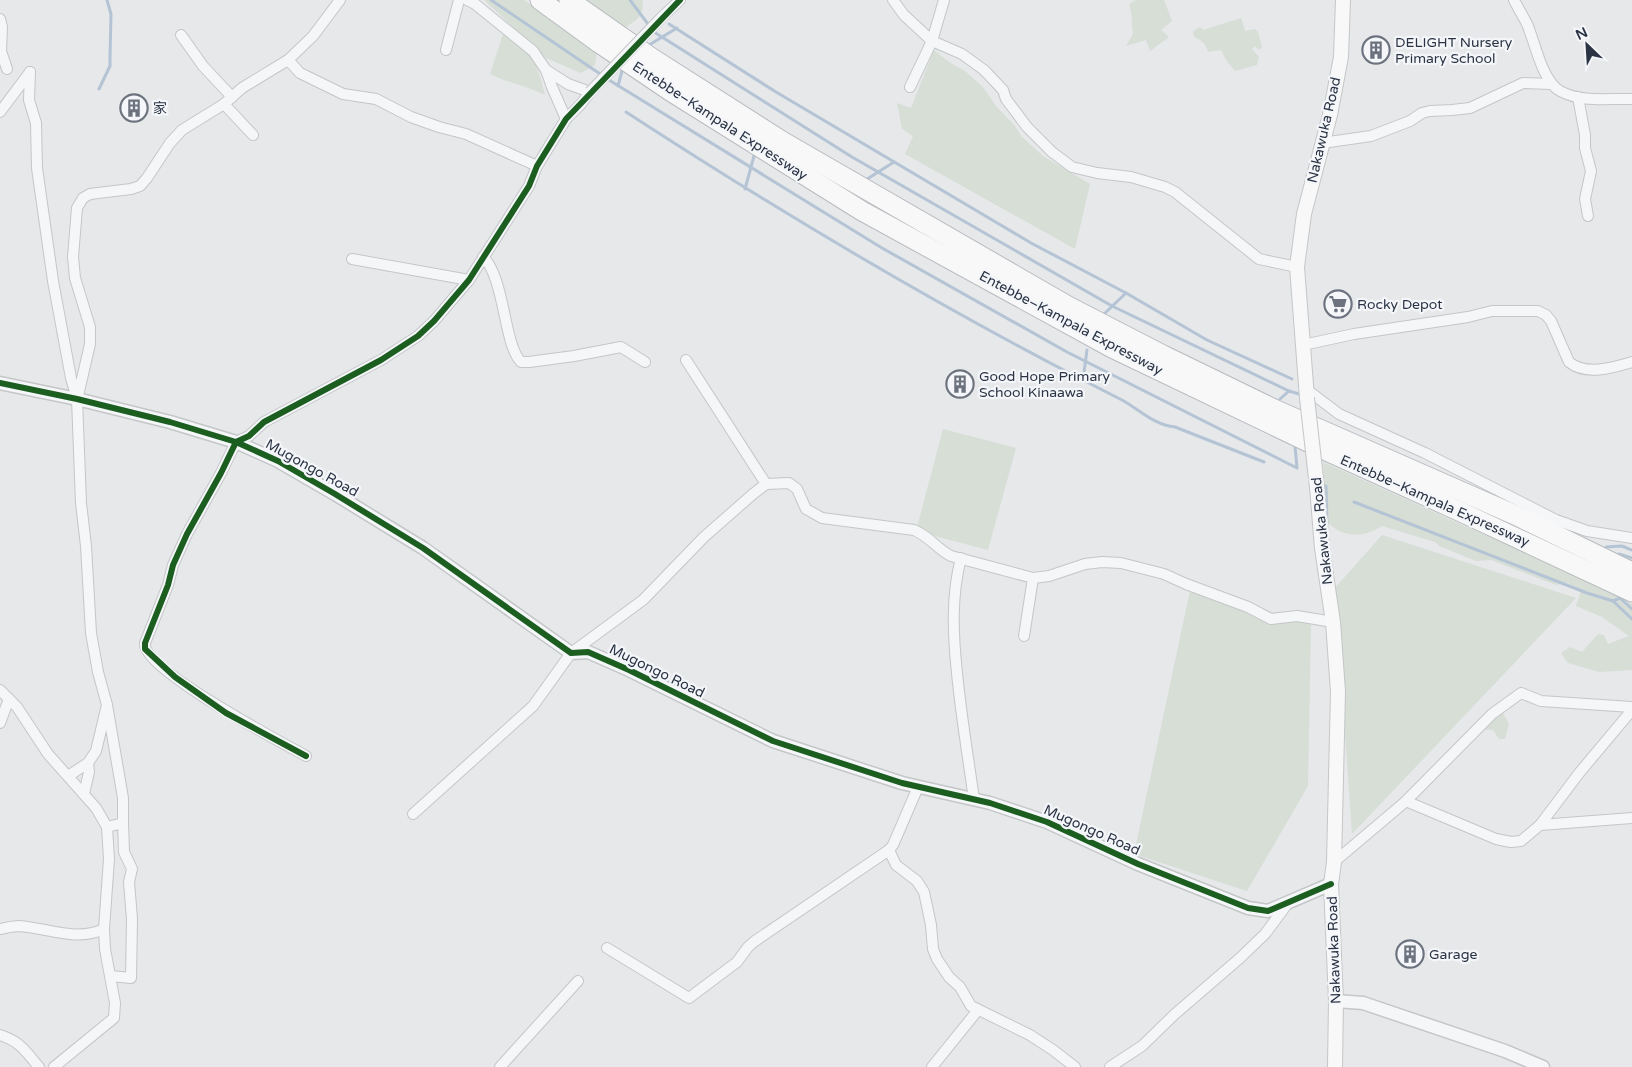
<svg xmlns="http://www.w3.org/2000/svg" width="1632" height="1067" font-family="'Varela Round','Noto Sans SC',sans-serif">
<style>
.green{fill:#d6ded6}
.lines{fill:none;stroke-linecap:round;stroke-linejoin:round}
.stream{stroke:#b4c4d5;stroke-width:3}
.minor-casing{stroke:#c4c6c8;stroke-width:12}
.tertiary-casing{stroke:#c4c6c8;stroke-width:15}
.secondary-casing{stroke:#c4c6c8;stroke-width:16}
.motorway-casing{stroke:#b8bbbf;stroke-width:21}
.minor{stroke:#f5f6f7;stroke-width:10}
.tertiary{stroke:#f5f6f7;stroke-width:12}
.secondary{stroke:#f8f8f8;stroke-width:14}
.motorway{stroke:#f8f8f8;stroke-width:19}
.minor-bridge-casing{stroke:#c4c6c8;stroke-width:12;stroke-linecap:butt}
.secondary-bridge-casing{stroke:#c4c6c8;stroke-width:16;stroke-linecap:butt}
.minor-bridge{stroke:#f5f6f7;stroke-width:10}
.secondary-bridge{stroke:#f8f8f8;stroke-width:14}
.cycleway-casing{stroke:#f4f6f9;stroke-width:9}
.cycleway{stroke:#1b5e20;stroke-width:6}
.labels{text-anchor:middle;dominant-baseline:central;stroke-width:4.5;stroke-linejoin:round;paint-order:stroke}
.poi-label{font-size:14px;fill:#2b3445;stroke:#f4f6f9;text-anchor:start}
.street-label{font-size:14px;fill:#2b3445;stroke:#f4f6f9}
</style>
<rect width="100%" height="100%" fill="#e6e8ea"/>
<g class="green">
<path d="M484,0H524L597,51L595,65L581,73L546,58Z"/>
<path d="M584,0H641L643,1C643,19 636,20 623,29Z"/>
<path d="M1136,0H1164L1172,21L1161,30L1169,37L1150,51L1146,40L1126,46L1133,34C1131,24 1133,15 1129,4Z"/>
<path d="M1241,18L1245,31L1255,29L1258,32L1262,47L1259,50L1255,46L1252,49L1259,57L1257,65L1235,71L1226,60L1221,50L1208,52C1206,44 1202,40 1194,37L1193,31L1200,27L1203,30Z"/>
<path d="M503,34C534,55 536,58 545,95C527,86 508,83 490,74Z"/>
<path d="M934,50L949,62L965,71L983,87L996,106L1015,126L1022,137L1043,156L1090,184L1075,249L905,154L913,136L902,129L897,103L911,108Z"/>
<path d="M943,429L1016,448L988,550L916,531Z"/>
<path d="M1323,462L1576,576L1618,595V598L1613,600L1587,592L1567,583L1556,585L1491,560L1476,561L1439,546L1435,542L1382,526C1364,538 1343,538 1327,522Z"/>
<path d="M1382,535L1576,598L1352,834L1335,588Z"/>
<path d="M1191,586L1311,625L1308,786L1247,891L1134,854Z"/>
<path d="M1581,591L1613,601L1620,598L1632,604V670L1599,672L1568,663L1561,653L1570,647L1582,652L1598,634L1604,635L1608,644L1629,636L1602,617L1576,606Z"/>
<path d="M1502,711L1509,724L1505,739H1499L1493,730H1481Z"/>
</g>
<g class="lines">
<g class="stream">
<path d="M491,0L609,80L882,248L1067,352L1297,468L1295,446"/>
<path d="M630,0L654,32L852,157L1112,306L1289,391L1299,394"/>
<path d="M669,24L776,92L1031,243L1126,293L1104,314"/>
<path d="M649,45L677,28"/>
<path d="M618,86L622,71"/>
<path d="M99,89L110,66V58L111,14L107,0"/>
<path d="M626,112C772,207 921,296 1075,376C1091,384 1106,392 1122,400C1140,410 1154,425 1175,427L1264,462"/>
<path d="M864,181L894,162"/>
<path d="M745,189L754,156"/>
<path d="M1126,293L1207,340L1292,379"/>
<path d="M1083,380L1087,350"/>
<path d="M1280,399L1289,391"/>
<path d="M1326,486L1327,524"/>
<path d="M1354,502L1587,593L1613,601L1620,598L1632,609"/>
<path d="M1606,547L1622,546L1632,550"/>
<path d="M1619,554L1632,558"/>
<path d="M1613,601L1632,619"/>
</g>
<g class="minor-casing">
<g id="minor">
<path d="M893,0L904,15L932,41L962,54L984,70L1003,90L1006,99L1027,127L1052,152L1072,167L1097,173L1131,177L1165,187L1175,192L1259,259L1297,267"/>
<path d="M1514,0C1518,8 1523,16 1527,24C1535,42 1542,81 1560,91C1582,103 1608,98 1632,99"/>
<path d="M661,18L680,0"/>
<path d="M0,19L2,27L1,51L7,69"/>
<path d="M181,35L203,66L232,97"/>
<path d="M446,50L459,0"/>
<path d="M288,60L300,73L343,94L376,99L411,117L439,127L466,134L537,166"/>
<path d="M546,70L552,87L566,119"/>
<path d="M30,72L29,100L36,123L37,168L53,281L71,378L77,399L81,503L86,546L91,633L98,672L107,705"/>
<path d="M910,87L932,41L944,0"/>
<path d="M1578,97L1585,135V148L1591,171L1585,199L1588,216"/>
<path d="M224,104L253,135"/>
<path d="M0,112L30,72"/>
<path d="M1322,143L1371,136L1410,121L1422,113L1430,111L1452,110L1470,108L1523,83L1551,84"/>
<path d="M483,257C500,272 504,322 512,345C514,351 516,357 521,362H529L574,356L621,347L645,362"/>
<path d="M352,259L469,280"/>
<path d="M1303,345L1354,334L1468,317L1492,311H1538L1546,315L1551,321L1569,362C1586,376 1612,368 1632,362"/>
<path d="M1306,389L1339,414L1425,453L1556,520L1587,531L1632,538"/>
<path d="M78,396L90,344V327L75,278L73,257L77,208L83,198L90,194L131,189L140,186L147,178L170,143L182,130L224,104L242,88L288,60L313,36L340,0"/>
<path d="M766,484L789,483L797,489L806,509L822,518L914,530C929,536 937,549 951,556L1033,578L1049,576L1085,564L1102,562L1121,563L1164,574L1186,584L1248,607L1271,619L1297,616L1333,622"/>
<path d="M961,558C951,596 953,635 957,673C961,715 968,757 974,799"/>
<path d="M1024,636L1033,578"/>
<path d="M0,690L17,707L48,754L96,808L107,827L109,859L104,929L105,949L115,1003L114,1018L54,1067"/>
<path d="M0,723L9,699"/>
<path d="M306,756C281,742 142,669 145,643L168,585L173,565L187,534L221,473L236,442L249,436L264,422L381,360L418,336L434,321L469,280L529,186L537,166L566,119L581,104L590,92L568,84L546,70L533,51L475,4L467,0"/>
<path d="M68,776L88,763L96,751L107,705L123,798V823L107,827"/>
<path d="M84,794L89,772L88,763"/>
<path d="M1405,802L1492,714L1521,693L1541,701L1632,707"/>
<path d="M413,814L533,706L571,653L643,600L704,537L753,494L766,484L686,360"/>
<path d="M1540,825L1632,818"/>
<path d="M889,850L896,865L917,881L924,892L931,925L933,949L937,959L949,977L960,987L971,1006L1030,1035L1053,1050L1075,1067"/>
<path d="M1334,862L1405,802H1408L1496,839L1511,842L1521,841L1540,825L1580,772L1632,710"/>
<path d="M0,929C6,928 13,926 19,926C48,928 76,942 104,929"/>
<path d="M607,948L689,998L737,962L748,947L755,941L889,850L893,845L918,787"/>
<path d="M111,976L131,978L132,919L129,882L132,869L124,852L123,823"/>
<path d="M0,1035C21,1042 25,1051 39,1067"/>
<path d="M500,1067L578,981"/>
<path d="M932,1067L978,1010"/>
<path d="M1110,1067L1142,1046L1175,1014L1240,958L1265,934L1288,903"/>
</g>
</g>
<g class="tertiary-casing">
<g id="tertiary">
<path d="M0,383L77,399L170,422L236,442L278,461L335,494L423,548L571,653L588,652L629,670L773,741L902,783L990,803L1047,822L1138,864L1248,908L1268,911L1331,884"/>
<path d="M1336,1001L1363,1003L1505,1051L1543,1067"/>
</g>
</g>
<g class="secondary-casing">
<g id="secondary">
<path d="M1307,398L1297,267L1304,214L1330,115L1341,57L1343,0"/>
<path d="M1317,487L1322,548L1333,622L1338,692L1334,862L1331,884L1336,1001L1335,1067"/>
</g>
</g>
<g class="motorway-casing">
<g id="motorway">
<path d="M540,0L599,43L670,91L862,211L1112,348L1331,453L1459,511L1632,592"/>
<path d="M569,0L652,58L782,141L1068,306L1163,355L1274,409L1515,515L1632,572"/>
</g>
</g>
<use href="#minor" class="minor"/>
<use href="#tertiary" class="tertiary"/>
<use href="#secondary" class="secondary"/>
<use href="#motorway" class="motorway"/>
<g class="minor-bridge-casing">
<path id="minor-bridge" d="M590,92L661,18"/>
</g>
<g class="secondary-bridge-casing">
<path id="secondary-bridge" d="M1307,398L1317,487"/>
</g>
<use href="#minor-bridge" class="minor-bridge"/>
<use href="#secondary-bridge" class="secondary-bridge"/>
<g class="cycleway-casing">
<g id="cycleway">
<path d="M0,383L77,399L170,422L236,442L278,461L335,494L423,548L571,653L588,652L629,670L773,741L902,783L990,803L1047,822L1138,864L1248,908L1268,911L1331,884"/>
<path d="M306,756L226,713L175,677L145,649V643L168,585L173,565L187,534L221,473L236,442L249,436L264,422L381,360L418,336L434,321L469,280L529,186L537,166L566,119L680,0"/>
</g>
</g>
<use href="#cycleway" class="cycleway"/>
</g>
<defs>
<g id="building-ring" transform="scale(1.4375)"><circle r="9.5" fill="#f4f6f9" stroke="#6c737f" stroke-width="1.5"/><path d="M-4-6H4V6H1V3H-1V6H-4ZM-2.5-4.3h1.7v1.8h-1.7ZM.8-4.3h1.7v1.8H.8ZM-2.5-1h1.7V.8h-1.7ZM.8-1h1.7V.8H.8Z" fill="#6c737f"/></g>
<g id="supermarket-ring" transform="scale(1.4375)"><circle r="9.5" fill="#f4f6f9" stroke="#6c737f" stroke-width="1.5"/><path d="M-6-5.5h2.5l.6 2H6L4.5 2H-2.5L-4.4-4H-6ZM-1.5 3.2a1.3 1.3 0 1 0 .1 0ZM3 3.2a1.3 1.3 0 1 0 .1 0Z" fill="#6c737f"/></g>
</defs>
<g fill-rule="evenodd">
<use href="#building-ring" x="1376" y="50"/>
<use href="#building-ring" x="134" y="108"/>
<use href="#supermarket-ring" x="1338" y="304"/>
<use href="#building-ring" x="960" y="384"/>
<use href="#building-ring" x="1410" y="954"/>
</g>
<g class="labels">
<g class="poi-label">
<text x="1395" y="42">DELIGHT Nursery<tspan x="1395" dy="16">Primary School</tspan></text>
<text x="153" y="108">家</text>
<text x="1357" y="304">Rocky Depot</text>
<text x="979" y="376">Good Hope Primary<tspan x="979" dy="16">School Kinaawa</tspan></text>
<text x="1429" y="954">Garage</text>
</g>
<g class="street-label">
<text transform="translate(720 121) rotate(33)">Entebbe–Kampala Expressway</text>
<text transform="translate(1324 130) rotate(-77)">Nakawuka Road</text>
<text transform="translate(1071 323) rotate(28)">Entebbe–Kampala Expressway</text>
<text transform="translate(312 468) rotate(29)">Mugongo Road</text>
<text transform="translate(1435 501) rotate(24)">Entebbe–Kampala Expressway</text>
<text transform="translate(1322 531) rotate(-96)">Nakawuka Road</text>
<text transform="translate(657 671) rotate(26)">Mugongo Road</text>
<text transform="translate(1092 830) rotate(24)">Mugongo Road</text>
<text transform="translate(1334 950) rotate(-92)">Nakawuka Road</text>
</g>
</g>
<g transform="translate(1587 45) rotate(335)" stroke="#f4f6f9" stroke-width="4" paint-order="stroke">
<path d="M0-4L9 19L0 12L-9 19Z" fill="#2b3445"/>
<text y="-8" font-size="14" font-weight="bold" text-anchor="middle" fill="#2b3445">N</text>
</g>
</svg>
